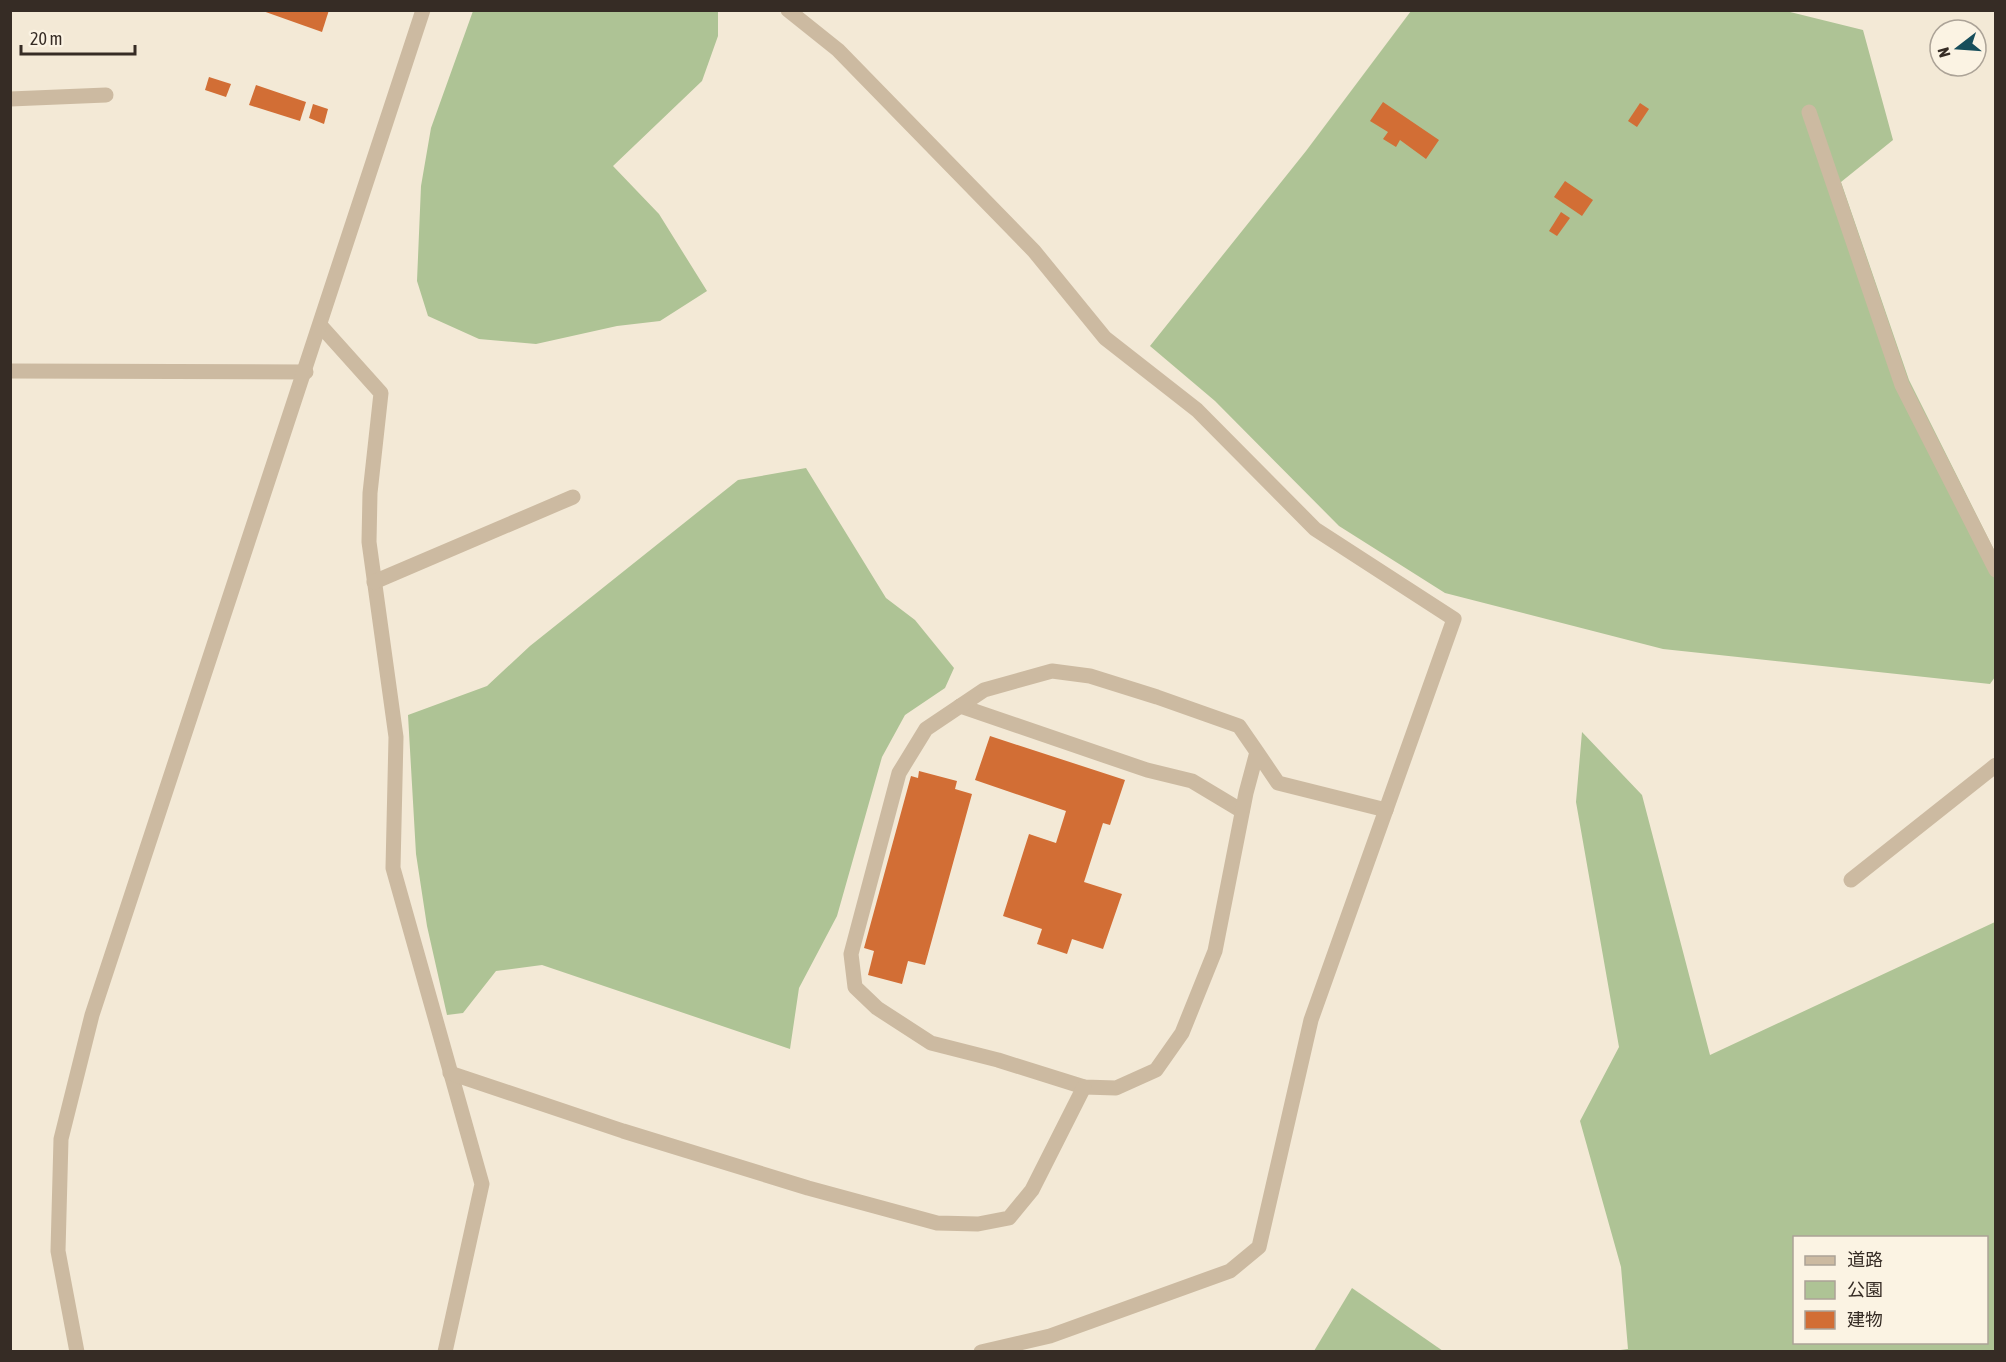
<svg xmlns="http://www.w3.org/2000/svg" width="2006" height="1362" font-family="'Asap Condensed','Noto Sans JP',sans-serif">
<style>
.green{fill:#aec395;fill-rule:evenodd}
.building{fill:#d26e35}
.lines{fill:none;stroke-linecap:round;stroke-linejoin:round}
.service{stroke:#ccbaa1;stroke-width:15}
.minor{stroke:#ccbaa1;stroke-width:15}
.tertiary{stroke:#ccbaa1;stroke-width:15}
</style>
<rect width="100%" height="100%" fill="#f3e9d6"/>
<g class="green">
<path d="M1782,10L1863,30L1893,140L1841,182L1909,380L1995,552V677L1990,684L1663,649L1445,593L1339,526L1215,401L1150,346L1306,151L1411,11Z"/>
<path d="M473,11H718V36L702,81L613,166L659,214L707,291L660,321L617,326L536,344L479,339L428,316L417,281L421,186L431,128Z"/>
<path d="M806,468L886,598L915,620L954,668L945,688L905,715L882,757L837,916L799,988L790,1049L542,965L496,971L463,1013L447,1015L427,926L416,854L408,715L487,686L530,646L738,480Z"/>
<path d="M1582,732L1642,795L1710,1055L1995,922V1351H1613L1628,1349L1621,1267L1580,1121L1619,1047L1576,802ZM1794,1238H1986V1342H1794Z"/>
<path d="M1352,1288L1443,1351H1314Z"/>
</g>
<g class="building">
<path d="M260,10H329L322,32Z"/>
<path d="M209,77L231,84L226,97L205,90Z"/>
<path d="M256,85L306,102L300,121L249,105Z"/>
<path d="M1383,102L1439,140L1426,159L1400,140L1396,147L1383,139L1388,132L1370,121Z"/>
<path d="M1640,103L1649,109L1637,127L1628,121Z"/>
<path d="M313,104L328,109L324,124L309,118Z"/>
<path d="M1565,181L1593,200L1582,216L1554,197Z"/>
<path d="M1561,212L1570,218L1557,236L1549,231Z"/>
<path d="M990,736L1125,780L1110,825L1103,823L1084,882L1122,894L1103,949L1072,939L1067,954L1037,944L1042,929L1003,916L1029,834L1056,843L1066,811L975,780Z"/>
<path d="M919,771L957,781L955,789L972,794L925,965L908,961L902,984L868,975L874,951L864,948L911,776L918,778Z"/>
</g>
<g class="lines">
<g class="service">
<path d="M1809,112L1902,385L1996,570"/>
<path d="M960,706L1147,770L1192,781L1242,811"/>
<path d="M1257,752L1246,793L1215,951L1182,1033L1156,1070L1116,1088L1084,1087L998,1060L931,1043L877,1008L855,987L851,954L899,773L926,729L984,690L1052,671L1090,676L1157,697L1239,726L1257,752L1278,783L1386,810"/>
</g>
<g class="minor">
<path d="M788,10L838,50L1034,251L1105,338L1197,410L1315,529L1454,619L1311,1020L1259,1247L1230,1271L1050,1336L981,1352"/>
<path d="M10,99L106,95"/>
<path d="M320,325L381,393L370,493L369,542L396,737L393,868L482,1184L445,1352"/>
<path d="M10,371L306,372"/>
<path d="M374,582L573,497"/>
<path d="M1851,880L1996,765"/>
<path d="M450,1073L623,1131L808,1188L937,1223L978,1224L1009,1218L1032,1190L1084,1087"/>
</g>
<path class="tertiary" d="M77,1352L58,1251L61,1139L92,1015L423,10"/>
</g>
<rect width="2006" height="1362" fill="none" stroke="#362c25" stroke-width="24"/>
<rect x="1793" y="1236" width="195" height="108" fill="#fbf3e3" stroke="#aca397" stroke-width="1.5"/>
<rect x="1805" y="1256" width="30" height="9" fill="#ccbaa1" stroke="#aca397" stroke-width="1.5"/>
<text x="1847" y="1266" font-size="18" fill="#362c25">道路</text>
<rect x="1805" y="1281" width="30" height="18" fill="#aec395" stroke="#aca397" stroke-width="1.5"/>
<text x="1847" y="1296" font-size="18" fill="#362c25">公園</text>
<rect x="1805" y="1311" width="30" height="18" fill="#d26e35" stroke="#aca397" stroke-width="1.5"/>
<text x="1847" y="1326" font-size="18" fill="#362c25">建物</text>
<g transform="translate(1958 48) rotate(253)"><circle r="28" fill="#fbf3e3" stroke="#aca397" stroke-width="1.5"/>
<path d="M0-4.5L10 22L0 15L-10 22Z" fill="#174e5b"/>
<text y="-9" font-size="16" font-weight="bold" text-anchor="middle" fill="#362c25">N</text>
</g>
<path d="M21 45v9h114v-9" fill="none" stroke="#362c25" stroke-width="3"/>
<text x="30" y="45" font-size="18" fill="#362c25" stroke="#fbf3e3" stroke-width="4.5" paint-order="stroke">20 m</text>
</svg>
